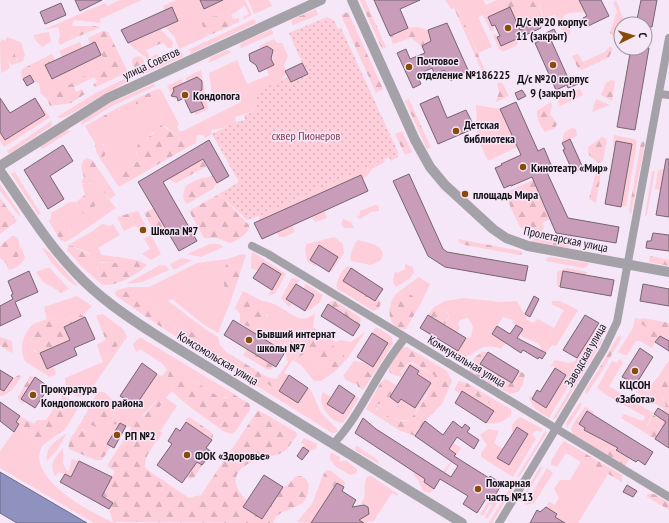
<svg xmlns="http://www.w3.org/2000/svg" width="669" height="523" font-family="'PT Sans Narrow',sans-serif">
<style>
.green{fill:#fecedb}
.forest{fill:url(#forest-firs)}
.park{fill:url(#park-dots)}
.water{fill:#8f92bf;stroke:#6a6b8c}
.building{fill:#c99cb9;stroke:#76656f}
.lines{fill:none;stroke-linecap:round;stroke-linejoin:round}
.minor{stroke:#a4a1a9;stroke-width:8}
.tertiary{stroke:#a4a1a9;stroke-width:10}
.poi-dot{fill:#884b0a;stroke:#f5e7f7;stroke-width:1.5}
.labels{text-anchor:middle;dominant-baseline:central;stroke-width:3;stroke-linejoin:round;paint-order:stroke}
.poi-label{font-size:12px;font-weight:bold;fill:#151116;stroke:#f5e7f7;text-anchor:start}
.street-label{font-size:12px;fill:#151116;stroke:#f5e7f7}
.park-label{font-size:12px;fill:#803d54;stroke:#f5e7f7}
</style>
<defs>
<pattern id="forest-firs" width="22" height="20" patternUnits="userSpaceOnUse"><rect width="22" height="20" fill="#fecedb"/><path d="M5 1l3.5 6h-7zM16 11l3.5 6h-7z" fill="#d9b0bb"/></pattern>
<pattern id="park-dots" width="8" height="8" patternUnits="userSpaceOnUse"><rect width="8" height="8" fill="#fecedb"/><path d="M2 2h.1M6 6h.1" fill="none" stroke="#d9b0bb" stroke-width="1.8" stroke-linecap="round"/></pattern>
</defs>
<rect width="100%" height="100%" fill="#f5e7f7"/>
<g class="green">
<path d="M120,0H142L100,19L101,23L74,20L72,24L73,26H94L73,34L72,39L60,45L58,42L60,35L58,27L43,30L105,3L107,6Z"/>
<path d="M176,0H200L205,9L223,0H245L252,15L244,19L243,17L249,14L245,6H233L226,15L210,17L206,34L210,35L179,49L174,36L165,27L172,7L165,10L163,6Z"/>
<path d="M248,0H269L272,6L254,14Z"/>
<path d="M445,0H483L486,5L497,0H508L484,10L494,29L491,31L483,15L478,17L492,47L478,53L457,7L451,9Z"/>
<path d="M539,0H579L585,12L569,13L563,16L571,34L565,36L555,14L548,17V20L541,28L537,22L528,26L531,33L523,36L510,7L525,1L530,6L536,19L543,17Z"/>
<path d="M254,19L256,23L190,54V51L188,50Z"/>
<path d="M160,29L168,37L157,41V45L146,50L150,58L157,54L159,58L151,62L128,43Z"/>
<path d="M272,29L273,34L241,48L240,45L243,42Z"/>
<path d="M49,32L51,42L42,47L36,41L33,35Z"/>
<path d="M496,34L501,46L520,37L517,45L503,52L499,49L493,35Z"/>
<path d="M7,37L21,42L25,55L23,61L18,63L17,58L8,59L10,68L1,73L0,43L2,39L5,41Z"/>
<path d="M274,39L277,43H282L288,56L284,65L287,74L281,80L257,92L256,110L235,117L236,122L223,128L211,130L212,134L205,138L203,135H197L196,143L188,147L178,136L165,126C154,130 142,141 136,152L138,159L137,162L113,178L101,160L105,155L106,147L103,144L95,143L85,126L103,116L105,118L120,111L119,107L134,100L138,104L150,99L155,90L158,89L161,90L179,124L177,127L179,131H183L241,102L237,93L218,102C210,95 211,83 209,73L237,60L247,84L269,75L266,68L274,65L271,59L273,58V50L268,46L260,49L259,46Z"/>
<path d="M80,42L82,48L62,57L59,51Z"/>
<path d="M227,50L232,52L208,63L211,57Z"/>
<path d="M182,52L183,57L142,75L137,72Z"/>
<path d="M101,55L107,61L106,68L88,74L51,95L47,99L41,94L39,83L34,82L30,75L34,72L47,69L52,78Z"/>
<path d="M201,70L208,109L196,115L194,112L203,108L197,92L202,90L201,86L203,82L197,77L187,81L185,78Z"/>
<path d="M130,76L129,80L125,83L65,117L61,118L57,117L94,94Z"/>
<path d="M182,79L183,83L173,88V96L177,99H174L167,86Z"/>
<path d="M153,84L156,86L112,106L81,125L82,120L110,103Z"/>
<path d="M35,98L50,117L4,147L0,141V132L5,140L45,115Z"/>
<path d="M596,99L610,105L592,112Z"/>
<path d="M476,105L500,109L517,147L488,161L477,137Z"/>
<path d="M52,121L51,126L9,154L7,151Z"/>
<path d="M571,128L576,129L577,136L562,143L564,133Z"/>
<path d="M67,130L71,131L42,149L40,146Z"/>
<path d="M628,138L635,139L637,142L626,206L621,207L631,144L627,143Z"/>
<path d="M384,159L385,162L372,169L367,176L362,179L360,175L259,221V216Z"/>
<path d="M664,169L660,190L655,189L658,170Z"/>
<path d="M99,170L107,182L100,188L116,208L71,239L70,230L56,217L51,218V213L70,202H76L77,206L91,195H85L82,184H90L95,178L96,173Z"/>
<path d="M652,171H655L647,215L645,216Z"/>
<path d="M15,172L41,214L38,215L11,174Z"/>
<path d="M0,184L19,212L20,217L0,191Z"/>
<path d="M375,205L379,206V211L371,212L360,219L356,217L360,215V211Z"/>
<path d="M138,211L146,226L140,228L134,226L131,213Z"/>
<path d="M324,211L327,218L315,222L311,216Z"/>
<path d="M343,219L351,222L354,228H344L341,224Z"/>
<path d="M102,224L110,226L113,224L120,235L98,248L102,255L125,258L115,263L100,262L97,266L100,283L80,265H86L92,261L89,253L72,246L68,247V245L86,235L85,239L94,242L98,231L94,230Z"/>
<path d="M292,225L295,232L284,237H279L277,232Z"/>
<path d="M151,235L161,254L151,260L142,254L150,249L144,239Z"/>
<path d="M334,237L343,244L344,253L332,271L329,272L338,257L319,245L310,260L317,264L315,266L307,261L305,249L307,244Z"/>
<path d="M358,240L373,244L379,247L383,253L381,260L371,265L351,261C349,255 354,244 358,240Z"/>
<path d="M210,244H219L223,247L201,257L187,254Z"/>
<path d="M21,246L25,258L20,265L13,269Z"/>
<path d="M42,247L49,252L78,286C70,286 44,255 42,247Z"/>
<path d="M253,252L286,274L275,294L268,295L281,274L263,263L258,271L251,268V257Z"/>
<path d="M242,254L246,255L243,264L241,261L235,258L226,263C224,272 222,294 231,300L218,333L203,324L172,299L168,301L205,329L218,337L220,345L206,351L204,354L161,327H164L165,322L158,317L153,307L132,293L137,287H149L197,263L227,259Z"/>
<path d="M550,257L589,263L588,266L583,268L546,261L547,258Z"/>
<path d="M182,258L192,260L174,270L170,264Z"/>
<path d="M405,264L413,267L414,273L409,279L396,287L393,282L395,271L397,273L405,269Z"/>
<path d="M160,265L166,266L169,270L142,282L126,284Z"/>
<path d="M348,266L358,271V273L351,269L343,281L354,288L348,292V295L337,289C335,282 342,269 348,266Z"/>
<path d="M49,267L59,278L57,290L43,282L36,272Z"/>
<path d="M567,268L587,272L586,275L563,271L560,287H558L557,284V272Z"/>
<path d="M419,277L430,284L421,303C416,298 404,293 397,293Z"/>
<path d="M292,278L300,280L287,299L293,303L289,307L281,298Z"/>
<path d="M306,284L323,295L320,302L308,311L306,308L314,296L303,289Z"/>
<path d="M77,296L92,306L83,315L74,316L57,322L47,319L44,307Z"/>
<path d="M464,298L500,302L517,301L523,312L528,316L526,319L533,323L538,319L554,328L564,310L551,304L553,301H560L578,310L556,346L552,345L546,353L541,350V347C537,340 526,340 520,335L523,329L512,323L513,320L503,317L492,334L504,341L505,344L501,349C489,344 479,347 470,356L469,355L461,360L462,362H457L448,352L451,347L458,351L466,338L471,337L473,327L468,318L461,319L458,323L460,328L457,333L445,325L449,317L447,312L434,307L445,301Z"/>
<path d="M262,301C267,302 273,303 278,306C291,313 301,326 315,313L313,327L336,342L340,340L351,342L365,332L345,362V358L285,336L292,361L284,373L289,375L286,380L277,378L288,362L285,352L245,327C254,324 263,326 268,315L261,310Z"/>
<path d="M103,314L124,330L127,336L125,341V339L109,330L103,333L96,316L97,315Z"/>
<path d="M635,318L640,319L637,321L649,329L647,334L655,342L652,348L640,341H636L627,355H624L618,352L633,328Z"/>
<path d="M36,323L31,343L33,351L40,353L47,369L52,366L55,369L56,374L50,377L26,362C18,351 23,329 36,323Z"/>
<path d="M376,327L391,336L393,344L374,374L369,371L356,382V384L346,380L343,376L354,361L367,363L373,366L388,343L372,333Z"/>
<path d="M595,329L597,337L594,343L549,418C539,412 530,407 529,395L546,407L566,375L553,366L550,367L555,360L569,363L575,361Z"/>
<path d="M140,337L143,339L236,395L221,398L176,370H171L168,379L172,391L166,398L177,406L160,431L148,423L163,402L156,400L132,428L120,423L112,412L93,400L98,392H104L117,404H122L132,410L157,374L162,376L167,370L163,364L140,349L136,352L133,344Z"/>
<path d="M601,338L603,340L556,418L552,420Z"/>
<path d="M106,339L109,348L113,349L118,345L122,344L88,394L82,397L77,396L66,387L65,378L103,362L97,345Z"/>
<path d="M307,352L334,372L321,381H314L301,365L294,361L301,354Z"/>
<path d="M620,359L623,363L609,386L653,413L644,432L621,418L624,414L643,421L645,417L644,416L606,395L597,388L612,361L617,363Z"/>
<path d="M669,360V376H666C659,387 659,395 666,405L664,409L636,392L640,387L647,390L658,377Z"/>
<path d="M410,363L434,375L436,379L411,419C401,423 380,417 376,407L382,402L390,404L396,407L399,405L398,403L401,399L415,408L431,383L417,374L419,370L410,365L403,377L394,375L401,373Z"/>
<path d="M599,369L602,371L586,395L585,390Z"/>
<path d="M459,381L467,383L465,386L466,390L488,403L493,402L495,400L511,409V415C504,422 496,425 486,423L493,411L454,390Z"/>
<path d="M266,383L298,403L308,388L311,390L321,413L337,429L338,432L332,433L262,389Z"/>
<path d="M323,392L331,397L327,404L343,414L355,396L359,398L343,423C331,423 316,403 323,392Z"/>
<path d="M579,403H582L581,406L567,428L566,423Z"/>
<path d="M520,417L543,429L541,432L537,430L532,434L536,439L513,477L481,457V453L487,445L480,435L488,429L499,431L494,443L503,449L497,458L509,465L528,434L517,427L513,433C509,427 515,420 520,417Z"/>
<path d="M82,421C94,427 106,421 119,425L107,444L98,441L83,429L75,432Z"/>
<path d="M277,421L296,432L297,436L292,442L283,433Z"/>
<path d="M575,421L585,428L584,430L590,434L592,432L598,436L597,438L604,442L605,440L618,448L616,450L611,447L607,448L604,453L573,434L571,428Z"/>
<path d="M19,425L23,428L27,438L42,446C41,449 39,454 39,458C42,487 92,513 115,523H94L0,468V451Z"/>
<path d="M546,430V434L520,476L516,478Z"/>
<path d="M67,433L57,450L47,461C45,446 56,441 67,433Z"/>
<path d="M304,438L317,444L316,449L309,451L303,447L305,445L302,443L300,444Z"/>
<path d="M453,443L461,448L440,480L438,479L456,454L449,449Z"/>
<path d="M357,446L378,460L379,464L356,451L355,447Z"/>
<path d="M560,446L608,474L578,523H565L555,517L557,514L546,507L549,502L555,505L559,498L554,489L560,480H570L581,462L566,453L557,467L551,465V461Z"/>
<path d="M63,448V463L66,470L69,471L72,459L79,461L70,477L59,472L55,476C49,463 55,458 63,448Z"/>
<path d="M332,453L340,457L339,462L345,460L357,469V473L350,475L335,466L330,459V454Z"/>
<path d="M540,467H543L522,502L520,501Z"/>
<path d="M547,468L553,473L534,503L526,505L525,504Z"/>
<path d="M415,472L425,479L424,482L434,489L430,493L423,491L418,480L413,474Z"/>
<path d="M323,475L327,483L334,487L311,523L297,522L312,504Z"/>
<path d="M371,476L398,494L397,496L392,493L373,522L370,521L364,523L358,520L369,512L368,507L361,503C368,495 362,486 367,477Z"/>
<path d="M511,486V492L492,523H489Z"/>
<path d="M490,499L497,503L487,519L485,517L492,505L490,504L483,516L480,514Z"/>
</g>
<g class="forest">
<path d="M360,0H365L386,47L382,49Z"/>
<path d="M508,0H539L542,19H536L530,6L525,2L488,17L484,10Z"/>
<path d="M616,0L623,18L621,32L614,36L610,33L617,11L613,3Z"/>
<path d="M235,4H239L243,7L231,15L233,19L239,18V22L210,35L204,31L202,23L210,17L226,15Z"/>
<path d="M457,6L488,77L485,78L454,8Z"/>
<path d="M316,9L318,15L293,25L291,20Z"/>
<path d="M348,12L383,89L376,93L341,15Z"/>
<path d="M94,26L101,27L72,39L73,34Z"/>
<path d="M417,27L428,30L431,41L422,46L411,38L393,44L390,36L408,28Z"/>
<path d="M103,31L108,32L128,72L96,87L93,85L97,81L94,77L74,87L76,92L82,89L85,94L71,103L50,106L47,99L51,95L88,74L106,68L107,61L101,55L95,42L90,44L88,38Z"/>
<path d="M168,37L173,42L172,48H168L163,43L157,45V41Z"/>
<path d="M10,46L12,47L18,63L11,65L8,59L7,48Z"/>
<path d="M610,46L613,49L609,57L582,70L578,68L572,56L578,54L583,62L605,52Z"/>
<path d="M52,54L55,60L45,71L34,72L23,79L21,75L22,69Z"/>
<circle cx="138" cy="62" r="6"/>
<path d="M611,80L615,81L612,101L601,95L606,83Z"/>
<path d="M499,82L503,84L509,96L496,102L499,92L497,84Z"/>
<path d="M580,89L583,95L560,106L557,100L558,96Z"/>
<path d="M155,90C151,98 146,104 136,104L134,100Z"/>
<path d="M409,99L431,148L427,149L405,101Z"/>
<path d="M551,102L552,106L550,114L557,124L555,128L545,132C541,126 536,119 537,111Z"/>
<path d="M119,107V114L108,120L103,116Z"/>
<path d="M161,125L178,136L188,147L119,187L113,178L137,162L138,159L136,149L139,143L153,134Z"/>
<path d="M402,131L412,152L405,155L395,134Z"/>
<path d="M614,135L628,138L627,143L616,141L615,147H613Z"/>
<path d="M602,137L607,139L603,161L598,163L589,155L588,147Z"/>
<path d="M643,141L645,143L631,214L629,211L641,142Z"/>
<path d="M99,142L106,147L105,155L101,160L96,151L95,143Z"/>
<path d="M86,158L92,160L99,170L96,173L93,182L85,185L81,182L84,177C82,170 79,163 86,158Z"/>
<path d="M203,159L207,166L176,183L168,179Z"/>
<path d="M596,172L601,173L596,203L589,199Z"/>
<path d="M213,176L217,183L213,189L187,204C181,198 183,191 187,185L199,179Z"/>
<path d="M533,180L550,219L542,223L544,228L542,231L530,232L520,227L504,193Z"/>
<path d="M107,182L116,195L110,199L100,188Z"/>
<path d="M219,194L249,225C250,234 238,240 230,243L216,238H204L189,211Z"/>
<path d="M85,195H91L96,203L92,212L83,214L76,202Z"/>
<path d="M0,198L17,221L0,234Z"/>
<path d="M154,208L165,227L155,233L144,213Z"/>
<path d="M131,213L134,226L124,231L117,217Z"/>
<path d="M56,217C67,219 70,229 71,239L65,242L60,240L49,221L51,218Z"/>
<path d="M94,230L98,231L100,235L98,240L94,242L85,239L86,235Z"/>
<path d="M12,236L18,238C22,249 18,259 13,269L9,270L6,263L0,258V246Z"/>
<path d="M535,237L572,244L568,248L531,241Z"/>
<path d="M458,239L521,251L522,254L519,255L465,245L460,243Z"/>
<path d="M72,246L92,256V261L86,265H80L67,250L68,247Z"/>
<path d="M650,256L669,260V266L649,262Z"/>
<path d="M125,258L140,261L147,265C140,273 110,291 100,283L97,263H115Z"/>
<path d="M235,258H239L243,264L231,300C222,294 222,269 228,261Z"/>
<path d="M59,278L69,289L61,293L57,290Z"/>
<path d="M129,287H137L132,293L153,307L158,317L166,322V326L161,327L116,296L115,293L117,290Z"/>
<path d="M354,288L375,301L377,298L381,302L379,309L373,311L348,295V292Z"/>
<path d="M243,291L262,301L261,310L266,313L267,318C260,326 249,329 240,323V314L235,308Z"/>
<path d="M397,293L411,295L421,303L406,329C387,331 385,305 397,293Z"/>
<path d="M331,301H335L361,318L360,325L328,305Z"/>
<path d="M434,307L442,309L449,315L445,325L428,315Z"/>
<path d="M80,314L85,317L64,327L70,340L40,353L31,349V343L36,323L47,319L57,322Z"/>
<path d="M643,318L669,323V341L660,336L655,342L647,334L649,329L637,321Z"/>
<path d="M297,327L342,351L345,358L344,362L334,372L307,352L292,361C285,351 280,327 297,327Z"/>
<path d="M186,328L202,339L200,344L197,345L182,333Z"/>
<path d="M109,330L120,333L125,339L122,344L118,345L113,350L109,348L103,333Z"/>
<path d="M618,336L622,337L602,371L599,369Z"/>
<path d="M0,337L12,341L13,353L8,351L0,345Z"/>
<path d="M220,345L226,352L267,377C273,380 279,377 286,380L279,391L266,383L262,389L204,354L206,351Z"/>
<path d="M402,347H407L447,371L452,381L442,404L426,420L415,436L399,430L366,409L381,382L386,379L397,386L390,397L398,403L399,407H396C390,404 384,400 377,405L376,409C383,414 398,423 407,421C415,418 437,382 434,375L412,362L408,363L398,375H394L389,372V366Z"/>
<path d="M247,349L276,367L268,370L243,355Z"/>
<path d="M482,352H488L480,363L512,383L519,371L525,374L523,385L518,392L510,394L468,371L474,358Z"/>
<path d="M171,370H176L221,398H227L233,394L250,404V410L235,432L232,434L225,432C215,425 174,397 169,387C167,382 167,375 171,370Z"/>
<path d="M364,370L374,374L363,390L358,387L356,382L360,372Z"/>
<path d="M19,375L22,376C16,384 11,395 0,396V389L4,391L13,378Z"/>
<path d="M30,376L35,377L21,399L25,401L23,404L19,400L18,397Z"/>
<path d="M666,376H669V416L655,439L644,432L653,415L658,418L666,405L659,390Z"/>
<path d="M467,383L495,400L493,402L488,403L466,390L465,386Z"/>
<path d="M63,395L78,405V408L66,428L42,446L27,438L23,428L16,422L20,416L34,424L37,420H46Z"/>
<path d="M93,400L112,412L120,423L119,425L108,423L96,427L82,421Z"/>
<path d="M157,400L163,402L148,423L163,433C156,443 144,454 145,467L149,471L189,498L201,495L258,410L277,421L283,433L292,442C289,446 286,451 281,453C276,456 269,456 263,458C238,465 225,479 247,501L243,507L262,519L283,487L287,486L296,476C300,476 304,476 307,481C309,484 309,488 308,493C304,513 278,505 273,523L113,522L109,509L113,503L70,477L74,470L107,487L115,471L107,466L110,461L136,421L145,415Z"/>
<path d="M585,407L593,411L595,416L587,411L579,424L575,421Z"/>
<path d="M189,417L210,431L213,435L212,440L186,422V419Z"/>
<path d="M80,429L89,433L98,441L111,446L102,460H95L69,449C67,441 73,432 80,429Z"/>
<path d="M564,441L622,475V482L560,446Z"/>
<path d="M609,447L631,456L625,466L604,453Z"/>
<path d="M197,462L202,465L194,478L190,479L186,477Z"/>
<path d="M327,470L331,471L345,482L344,487L337,483L334,487L327,483L323,475Z"/>
<path d="M648,494H654L669,503V510L646,496Z"/>
</g>
<path class="park" d="M327,17L334,21L338,29L341,28L398,152V157L391,161L389,157L259,216L247,220L219,194L239,182L212,134L236,122L245,120L244,115L256,110V93L258,91L288,77L291,82L307,74L289,33Z"/>
<path class="water" d="M0,472L87,523H17L0,513Z"/>
<g class="building">
<path d="M75,0H102L80,11Z"/>
<path d="M200,0H223L204,9Z"/>
<path d="M374,0H420L400,9L408,28L390,36Z"/>
<path d="M579,0H601L609,16L586,27L583,18L587,16Z"/>
<path d="M641,0H657L652,27L645,26V24H636Z"/>
<path d="M61,3L66,15L45,24L40,12Z"/>
<path d="M172,7L178,21L128,43L121,30Z"/>
<path d="M510,7L520,30L537,22L541,28L501,46L497,37L500,36L495,25L492,26L488,17Z"/>
<path d="M447,23L468,70L451,81L444,70L435,75L432,68L417,75L421,84L413,88L397,53L406,49L410,59L425,53L422,46L431,41L428,30Z"/>
<path d="M554,29L558,37L551,40L568,78L574,76L578,84L568,88L567,85L556,90L535,43L548,37L546,33Z"/>
<path d="M95,42L101,55L52,79L45,65Z"/>
<path d="M267,46L273,50L271,59L274,65L259,72L256,65L250,61L249,54Z"/>
<path d="M631,48H649L635,130L617,127Z"/>
<path d="M302,63L308,74L291,82L285,71Z"/>
<path d="M30,75L34,82L27,86L23,79Z"/>
<path d="M197,77L202,81V90L197,92L204,108L191,113L184,98L178,101L177,97L171,96L174,91L173,88Z"/>
<path d="M522,90L526,96L518,100L515,93Z"/>
<path d="M438,96L447,118L466,110L475,128L438,144L420,104Z"/>
<path d="M0,98L10,113L35,98L45,115L5,140L0,132Z"/>
<path d="M516,102L538,151L544,148L551,165L545,168L568,218L619,227L616,243L556,233L532,177L511,186V185L504,188L495,168L502,165L501,164L521,155L500,109Z"/>
<path d="M570,139L583,168L573,172L563,150L565,149L562,143Z"/>
<path d="M209,140L229,176L217,183L203,159L163,182L197,241L179,251L138,182Z"/>
<path d="M616,141L632,144L621,207L605,204Z"/>
<path d="M63,145L73,161L50,176L64,199L48,209L24,170Z"/>
<path d="M666,159H669V217L656,215Z"/>
<path d="M409,174L443,249L447,252L528,266L525,281L445,267L428,256L393,181Z"/>
<path d="M361,175L368,191L262,239L254,223Z"/>
<path d="M653,233L669,235V251L646,248L647,241H651Z"/>
<path d="M319,245L338,257L329,272L310,260Z"/>
<path d="M263,263L281,274L272,290L253,278Z"/>
<path d="M351,268L383,289L375,301L343,281Z"/>
<path d="M29,271L38,292L15,302L21,316L0,326V306L13,299L11,295L13,294L8,281Z"/>
<path d="M563,271L614,280L611,296L560,287Z"/>
<path d="M296,284L314,295L305,311L286,299Z"/>
<path d="M643,284L669,289V306L640,301Z"/>
<path d="M534,296L539,299L530,317L525,314Z"/>
<path d="M328,304L360,325L353,336L321,316Z"/>
<path d="M428,315L466,338L458,351L420,328Z"/>
<path d="M585,315L599,323L577,358L563,350Z"/>
<path d="M85,317L95,339L74,348L77,355L47,369L40,353L70,340L64,327Z"/>
<path d="M233,320L285,352L276,367L224,335Z"/>
<path d="M516,325L523,329L517,338L546,353L542,359L539,357L538,359L523,350L521,353L492,334L497,326L510,334Z"/>
<path d="M372,333L388,343L373,367L357,357Z"/>
<path d="M660,336L669,341V351L655,342Z"/>
<path d="M640,348L653,357L636,384L622,377Z"/>
<path d="M488,352L519,371L512,383L480,364Z"/>
<path d="M142,363L157,374L136,405L120,396Z"/>
<path d="M410,365L419,371L417,374L431,383L415,408L401,399L398,403L390,397Z"/>
<path d="M555,368L566,375L546,408L532,399L537,390L540,392Z"/>
<path d="M0,370L13,378L4,391L0,389Z"/>
<path d="M289,375L308,388L298,403L279,391Z"/>
<path d="M35,377L49,387L35,408L21,399Z"/>
<path d="M339,385L355,396L343,414L327,404Z"/>
<path d="M462,391L494,411L486,423L455,403Z"/>
<path d="M0,402L20,416L16,422L19,424L14,432L0,421Z"/>
<path d="M658,408L669,415V448L655,439L666,422L654,414Z"/>
<path d="M587,411L653,452L645,465L638,460L636,462L616,450L618,448L584,430L585,428L579,424Z"/>
<path d="M363,418L376,429L451,477L458,466L415,436L425,421L443,435L453,421L462,428L465,424L470,428L467,432L479,440L474,449L457,437L449,449L456,454L454,456L489,478L490,476L502,484L494,497L489,494L477,513L463,504L468,496L440,479L434,489L424,482L425,479L355,433Z"/>
<path d="M186,422L212,440L206,448L212,452L202,465L197,462L182,483L157,465L172,444L168,441L176,428L180,431Z"/>
<path d="M120,423L126,426L114,448L107,444Z"/>
<path d="M517,427L528,434L509,465L497,458Z"/>
<path d="M303,447L309,451L302,460L297,456Z"/>
<path d="M79,461L112,477L102,496L113,503L109,509L60,482L65,474L71,477Z"/>
<path d="M264,475L283,487L262,519L243,507Z"/>
<path d="M337,483L344,487L342,491L356,500L352,507L364,505L368,507L369,514L359,520L364,523H311Z"/>
<path d="M627,485L637,491L633,497L623,492Z"/>
<path d="M546,507L557,514L555,517L565,523H530L537,510L540,512Z"/>
</g>
<g class="lines">
<g class="minor">
<path d="M659,94L669,95"/>
<path d="M252,246L268,254L669,497"/>
<path d="M334,443C362,414 377,370 405,338"/>
<path d="M499,523L604,349L617,322L669,38"/>
</g>
<g class="tertiary">
<path d="M352,0L415,140L430,167L445,185L493,229L506,238L528,246L669,272"/>
<path d="M0,166L108,98L321,0"/>
<path d="M0,171C24,205 46,242 75,272C99,298 129,318 159,337L462,523"/>
</g>
</g>
<g class="poi-dot">
<circle cx="508" cy="28" r="4"/>
<circle cx="553" cy="65" r="4"/>
<circle cx="409" cy="67" r="4"/>
<circle cx="185" cy="95" r="4"/>
<circle cx="456" cy="131" r="4"/>
<circle cx="523" cy="167" r="4"/>
<circle cx="465" cy="194" r="4"/>
<circle cx="143" cy="230" r="4"/>
<circle cx="249" cy="340" r="4"/>
<circle cx="635" cy="371" r="4"/>
<circle cx="33" cy="395" r="4"/>
<circle cx="117" cy="435" r="4"/>
<circle cx="187" cy="455" r="4"/>
<circle cx="478" cy="489" r="4"/>
</g>
<g class="labels">
<g class="poi-label">
<text x="516" y="21">Д/с №20 корпус<tspan x="516" dy="14">11 (закрыт)</tspan></text>
<text x="417" y="60">Почтовое<tspan x="417" dy="14">отделение №186225</tspan></text>
<text x="553" y="78" text-anchor="middle">Д/с №20 корпус<tspan x="553" dy="14">9 (закрыт)</tspan></text>
<text x="193" y="95">Кондопога</text>
<text x="464" y="124">Детская<tspan x="464" dy="14">библиотека</tspan></text>
<text x="531" y="167">Кинотеатр «Мир»</text>
<text x="473" y="194">площадь Мира</text>
<text x="151" y="230">Школа №7</text>
<text x="257" y="333">Бывший интернат<tspan x="257" dy="14">школы №7</tspan></text>
<text x="635" y="384" text-anchor="middle">КЦСОН<tspan x="635" dy="14">«Забота»</tspan></text>
<text x="41" y="388">Прокуратура<tspan x="41" dy="14">Кондопожского района</tspan></text>
<text x="125" y="435">РП №2</text>
<text x="195" y="455">ФОК «Здоровье»</text>
<text x="486" y="482">Пожарная<tspan x="486" dy="14">часть №13</tspan></text>
</g>
<g class="street-label">
<text transform="translate(151 63) rotate(-25)">улица Советов</text>
<text transform="translate(566 239) rotate(12)">Пролетарская улица</text>
<text transform="translate(585 355) rotate(-60)">Заводская улица</text>
<text transform="translate(218 358) rotate(31)">Комсомольская улица</text>
<text transform="translate(467 361) rotate(31)">Коммунальная улица</text>
</g>
<g class="park-label">
<text x="306" y="135">сквер Пионеров</text>
</g>
</g>
<g transform="translate(633 36) rotate(85)"><circle r="19" fill="#f5e7f7" stroke="#9b919d"/>
<path d="M0-3L7 15L0 10L-7 15Z" fill="#884b0a"/>
<text y="-6" font-size="11" font-weight="bold" text-anchor="middle" fill="#151116">С</text>
</g>
</svg>
